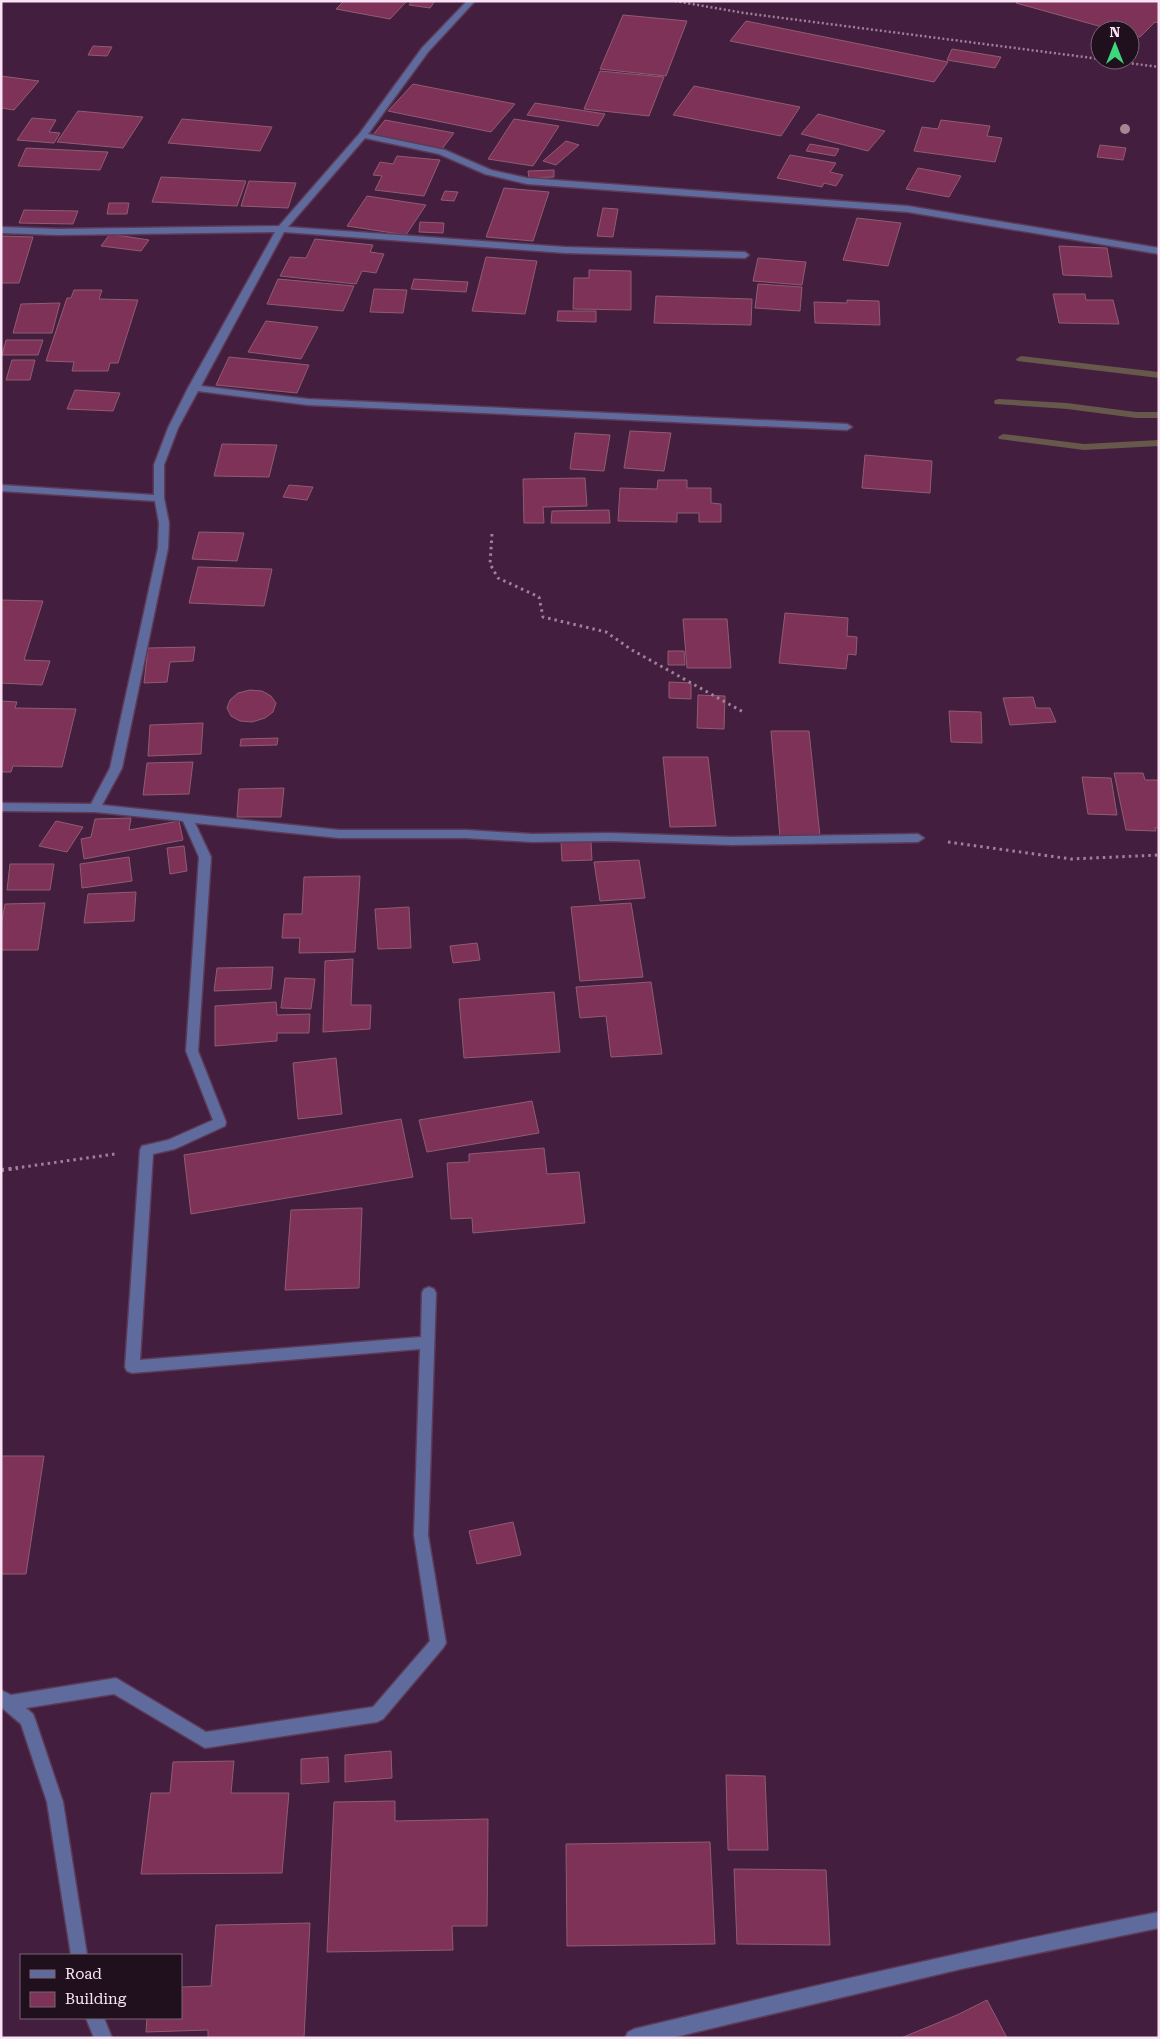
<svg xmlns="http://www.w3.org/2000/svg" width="1160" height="2039" font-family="'Roboto Serif',serif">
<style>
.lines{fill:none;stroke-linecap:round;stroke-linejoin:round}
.stream{fill:#66584b;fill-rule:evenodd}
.building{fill:#7f3257;stroke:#8f5c72}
.minor-casing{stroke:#5d3a58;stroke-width:3}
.path-far2{stroke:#9f819a;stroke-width:2.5;stroke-dasharray:2 2.5;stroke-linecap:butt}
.path-far1{stroke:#9f819a;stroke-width:3;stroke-dasharray:2.5 4;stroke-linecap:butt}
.path{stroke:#9f819a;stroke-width:4;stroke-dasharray:3 4.5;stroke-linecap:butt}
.minor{fill:#5f6b9c;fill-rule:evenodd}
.tree{fill:#a58692}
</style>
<rect width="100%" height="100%" fill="#431e3e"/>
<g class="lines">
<g class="stream">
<path d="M1021,356L1159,372V378L1017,361L1016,359Z"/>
<path d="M999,399L1067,403L1136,412H1159V418H1136L1067,409L995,404L994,402L995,400Z"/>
<path d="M1003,434L1084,444L1159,440V446L1084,450L999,439L998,437Z"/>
</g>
</g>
<g class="building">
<path d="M344,1H407L390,19L336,9Z"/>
<path d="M412,1H435L430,8L409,5Z"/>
<path d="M1018,1H1159V23L1155,22L1140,37L1130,35V30H1113L1016,3Z"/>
<path d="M623,15L687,21L666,76L600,69Z"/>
<path d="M746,21L948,62L934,82L730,41Z"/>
<path d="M93,46L112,47L107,56L88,55Z"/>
<path d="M952,49L1001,57L995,68L947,60Z"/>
<path d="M600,71L664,77L649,116L584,109Z"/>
<path d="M1,76L39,81L14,110L1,108Z"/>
<path d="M413,84L515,104L491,132L388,111Z"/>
<path d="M694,86L800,107L781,136L673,115Z"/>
<path d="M535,103L605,114L598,126L527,115Z"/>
<path d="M78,111L143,117L123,148L57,142Z"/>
<path d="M818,114L885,131L868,151L801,134Z"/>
<path d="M32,118L56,120L49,132L60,133L54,143L17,140Z"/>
<path d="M182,119L272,127L260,151L168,143Z"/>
<path d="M514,119L559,126L533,166L488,159Z"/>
<path d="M385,120L454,133L442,149L372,136Z"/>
<path d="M941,120L990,126L987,136L1002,138L995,162L914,151L922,127L938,129Z"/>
<path d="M566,141L579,145L556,165L543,161Z"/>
<path d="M810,144L839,149L835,156L806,151Z"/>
<path d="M1100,145L1126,148L1123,160L1097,157Z"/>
<path d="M26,148L108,152L100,170L18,166Z"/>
<path d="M790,155L836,163L830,172L843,175L836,186L824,183L822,187L777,178Z"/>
<path d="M397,156L440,160L424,196L375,190L382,176L373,175L380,162L393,164Z"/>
<path d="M918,168L961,176L949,197L906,189Z"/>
<path d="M554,170V177L529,178L528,171Z"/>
<path d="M161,177L246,181L237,206L152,202Z"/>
<path d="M249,181L296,183L288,208L241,206Z"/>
<path d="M504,188L549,192L533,241L486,237Z"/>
<path d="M445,191L458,192L454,201L441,200Z"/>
<path d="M367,196L426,205L406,235L347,226Z"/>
<path d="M109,203H129L127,214H107Z"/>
<path d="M603,208L618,209L613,237L597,236Z"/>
<path d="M24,210L78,211L73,224L19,223Z"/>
<path d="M857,218L901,223L888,266L843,260Z"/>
<path d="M420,222L444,223L443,233L419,232Z"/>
<path d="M110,234L149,240L141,251L101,246Z"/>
<path d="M1,236L33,237L19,283H1Z"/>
<path d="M315,239L373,245L370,252L384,254L376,273L362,271L356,284L280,276L290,257L306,258Z"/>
<path d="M1059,246L1107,248L1112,277L1063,275Z"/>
<path d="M486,257L537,261L525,314L472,311Z"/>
<path d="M758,258L806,262L802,285L753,281Z"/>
<path d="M589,270L631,271V310L573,309L574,278H589Z"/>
<path d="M278,279L354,286L343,311L267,304Z"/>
<path d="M414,279L468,282L466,292L411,289Z"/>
<path d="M758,284L802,287L800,311L755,308Z"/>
<path d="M374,289L407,290L403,313L370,312Z"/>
<path d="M74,290H102L99,299L138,300L118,363H110L108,371H72L74,362L46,361L67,298H71Z"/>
<path d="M1053,294H1085L1086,300H1113L1119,324L1059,323Z"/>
<path d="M656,296L752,299L751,325L654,323Z"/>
<path d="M847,300L879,301L880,325L815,323L814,302L847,303Z"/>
<path d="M60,303L52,333H13L21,304Z"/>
<path d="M558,311H596V322L557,321Z"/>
<path d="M266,321L318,327L301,359L248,352Z"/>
<path d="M6,340H43L38,355H2Z"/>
<path d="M229,357L309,365L297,393L216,385Z"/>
<path d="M12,360H35L30,380H6Z"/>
<path d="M75,390L120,393L113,411L67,409Z"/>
<path d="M630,431L671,433L664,471L624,468Z"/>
<path d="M575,433L610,435L604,471L570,469Z"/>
<path d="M222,444L277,445L269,477L214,476Z"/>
<path d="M865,455L932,461L930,493L862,488Z"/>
<path d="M585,478L587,506L543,507L544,523H524L523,479Z"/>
<path d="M658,480H687V488H711V503L721,504V522H699V513H677V522L618,521L620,488L657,489Z"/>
<path d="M289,485L313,487L307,500L283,497Z"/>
<path d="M609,510L610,523H551L552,511Z"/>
<path d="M199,532L244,533L237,561L192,559Z"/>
<path d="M198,567L272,569L264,606L189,603Z"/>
<path d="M1,600L43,601L24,660L50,661L42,685L1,683Z"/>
<path d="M785,613L848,618L847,636L857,637L856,655L848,654L846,669L779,663Z"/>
<path d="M683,619H727L731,668H687Z"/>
<path d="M195,647L193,661L170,662L167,682L144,683L148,648Z"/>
<path d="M668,651H684L685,665H668Z"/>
<path d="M669,682L691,683V699L669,698Z"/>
<path d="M250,690L262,691L271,696L276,703L273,712L265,718L252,722L240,721L231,716L227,708L230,700L238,693Z"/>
<path d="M698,695L725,696L724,729L697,728Z"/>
<path d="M1033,697L1036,708H1050L1056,722L1010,725L1003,698Z"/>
<path d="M1,701L17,702L15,708L76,709L62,767L13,766L11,772H1Z"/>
<path d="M949,711L981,712L982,743L951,742Z"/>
<path d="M203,723L201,754L148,756L150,725Z"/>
<path d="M771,731H809L820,836L780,837Z"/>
<path d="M278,738L277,745L240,746L241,739Z"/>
<path d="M663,757H708L716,826L670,827Z"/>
<path d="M193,762L189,794L143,795L147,763Z"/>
<path d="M1114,773H1143L1145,780H1159V828H1155L1156,831L1126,830Z"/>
<path d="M1082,777L1111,778L1117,815L1088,814Z"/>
<path d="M284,788L281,817H237L239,789Z"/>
<path d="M131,818L129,830L179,821L183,840L84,859L81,839L91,837L95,819Z"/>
<path d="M56,821L83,827L67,852L39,846Z"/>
<path d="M561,842H591L592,860L562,861Z"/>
<path d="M184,846L187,871L170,874L167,848Z"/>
<path d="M129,857L132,881L82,888L80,864Z"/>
<path d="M639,860L645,898L600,901L594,862Z"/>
<path d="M10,864H54L50,890H7Z"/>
<path d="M360,876L355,952L299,953L300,938H282L284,914H302L304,877Z"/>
<path d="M136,892L134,921L84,923L88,894Z"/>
<path d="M45,903L38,950H1V925L5,904Z"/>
<path d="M631,903L643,977L580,981L571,907Z"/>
<path d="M409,907L411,948L378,949L375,909Z"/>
<path d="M477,943L480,960L453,963L450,946Z"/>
<path d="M353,959L351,1005H371L370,1029L323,1032L325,961Z"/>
<path d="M273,967L271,989L214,991L217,968Z"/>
<path d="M285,978L315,979L311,1009L281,1008Z"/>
<path d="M651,982L662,1054L611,1057L606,1016L580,1018L576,987Z"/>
<path d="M554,992L560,1052L464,1058L459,999Z"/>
<path d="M276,1002L277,1015L310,1014L309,1033H277V1041L215,1046V1006Z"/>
<path d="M336,1058L342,1114L298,1119L293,1063Z"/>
<path d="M532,1101L539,1133L427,1152L419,1120Z"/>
<path d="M401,1119L413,1177L191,1214L184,1155Z"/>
<path d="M544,1148L547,1174L579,1172L585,1223L473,1233L472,1218L451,1219L447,1163L469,1162V1154Z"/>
<path d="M362,1208L359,1288L285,1290L291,1210Z"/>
<path d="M1,1456H44L26,1574H1Z"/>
<path d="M513,1522L521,1555L477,1564L469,1531Z"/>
<path d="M391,1751L392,1778L345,1782V1755Z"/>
<path d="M328,1757L329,1782L301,1784V1759Z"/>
<path d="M234,1761L231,1793H289L282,1873L141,1874L151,1793H170L173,1762Z"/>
<path d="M726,1775L765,1776L768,1850H728Z"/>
<path d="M395,1801V1821L488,1819L487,1926H452L453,1950L327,1952L334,1802Z"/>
<path d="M710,1842L715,1944L567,1946L566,1844Z"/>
<path d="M734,1869L826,1870L830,1945L737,1944Z"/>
<path d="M310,1923L304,2038H208V2030L146,2032L147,2018H181V1987L211,1986L216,1925Z"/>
<path d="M987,2000L1007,2038H901L957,2015Z"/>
</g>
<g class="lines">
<g class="minor-casing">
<g id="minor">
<path d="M467,1H475L428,52L368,134L445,150L491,170L527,178L908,206L1159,248V254L908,212L527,184L485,174L439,154L365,138L288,227L565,247L745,252L749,255L745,258L565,253L284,232L201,386L308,399L847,424L852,427L847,430L308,405L198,391L178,428L164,465V498L169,523L168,548L122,768L102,805L339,830H466L532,834L610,833L731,837L918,834L924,838L918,842L731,845L610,841L532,842L466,838H339L195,823L211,857L198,1051L226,1122L225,1126L175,1149L153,1154L140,1360L421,1337L422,1293L424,1289L429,1287L434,1289L436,1293L428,1535L446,1643L443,1648L383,1719L377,1722L205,1748L114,1694L26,1708L33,1714L35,1719L63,1802L87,1955H71L47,1802L21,1724L1,1707V1690L11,1695L116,1678L206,1732L373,1707L430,1641L414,1535L420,1349L132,1373L127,1371L125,1367L140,1150L142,1146L168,1140L213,1120L186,1051L199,857L183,821L95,812L1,811V803L91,804L110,768L158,548L159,523L155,501L1,491V485L154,495V465L168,428L188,388L275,232L59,235L1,233V227L59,229L279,226L360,133L422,48Z"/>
<path d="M1159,1912V1928L961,1969L671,2038H625L628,2032L634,2029C808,1987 983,1946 1159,1912Z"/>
<path d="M86,2018H104L112,2038H94Z"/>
</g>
</g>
<g class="path-far2">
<path d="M675,1L744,13L1100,59"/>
<path d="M1105,60L1159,67"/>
</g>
<g class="path-far1">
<path d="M492,534L490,564L498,578L539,597L543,617L606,632L632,650L745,713"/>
<path d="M948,842L1071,859L1159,855"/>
<path d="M9,1169L115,1154"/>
</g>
<path class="path" d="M1,1170L18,1168"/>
<use href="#minor" class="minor"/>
</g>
<circle class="tree" cx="1125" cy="129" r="5"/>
<rect width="1160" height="2039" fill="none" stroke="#fbe3f6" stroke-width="5"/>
<rect x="20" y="1954" width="162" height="65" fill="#20101d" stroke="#786474"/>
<rect x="30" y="1970" width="25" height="8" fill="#5f6b9c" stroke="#786474"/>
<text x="65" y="1979" font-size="15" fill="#fbe3f6">Road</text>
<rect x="30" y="1992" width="25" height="15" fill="#7f3257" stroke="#786474"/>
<text x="65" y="2004" font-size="15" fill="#fbe3f6">Building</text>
<g transform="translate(1115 45)"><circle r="24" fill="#20101d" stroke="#786474"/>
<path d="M0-4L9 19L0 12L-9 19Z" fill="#3ed77d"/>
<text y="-8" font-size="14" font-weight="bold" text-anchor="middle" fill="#fbe3f6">N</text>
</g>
</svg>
